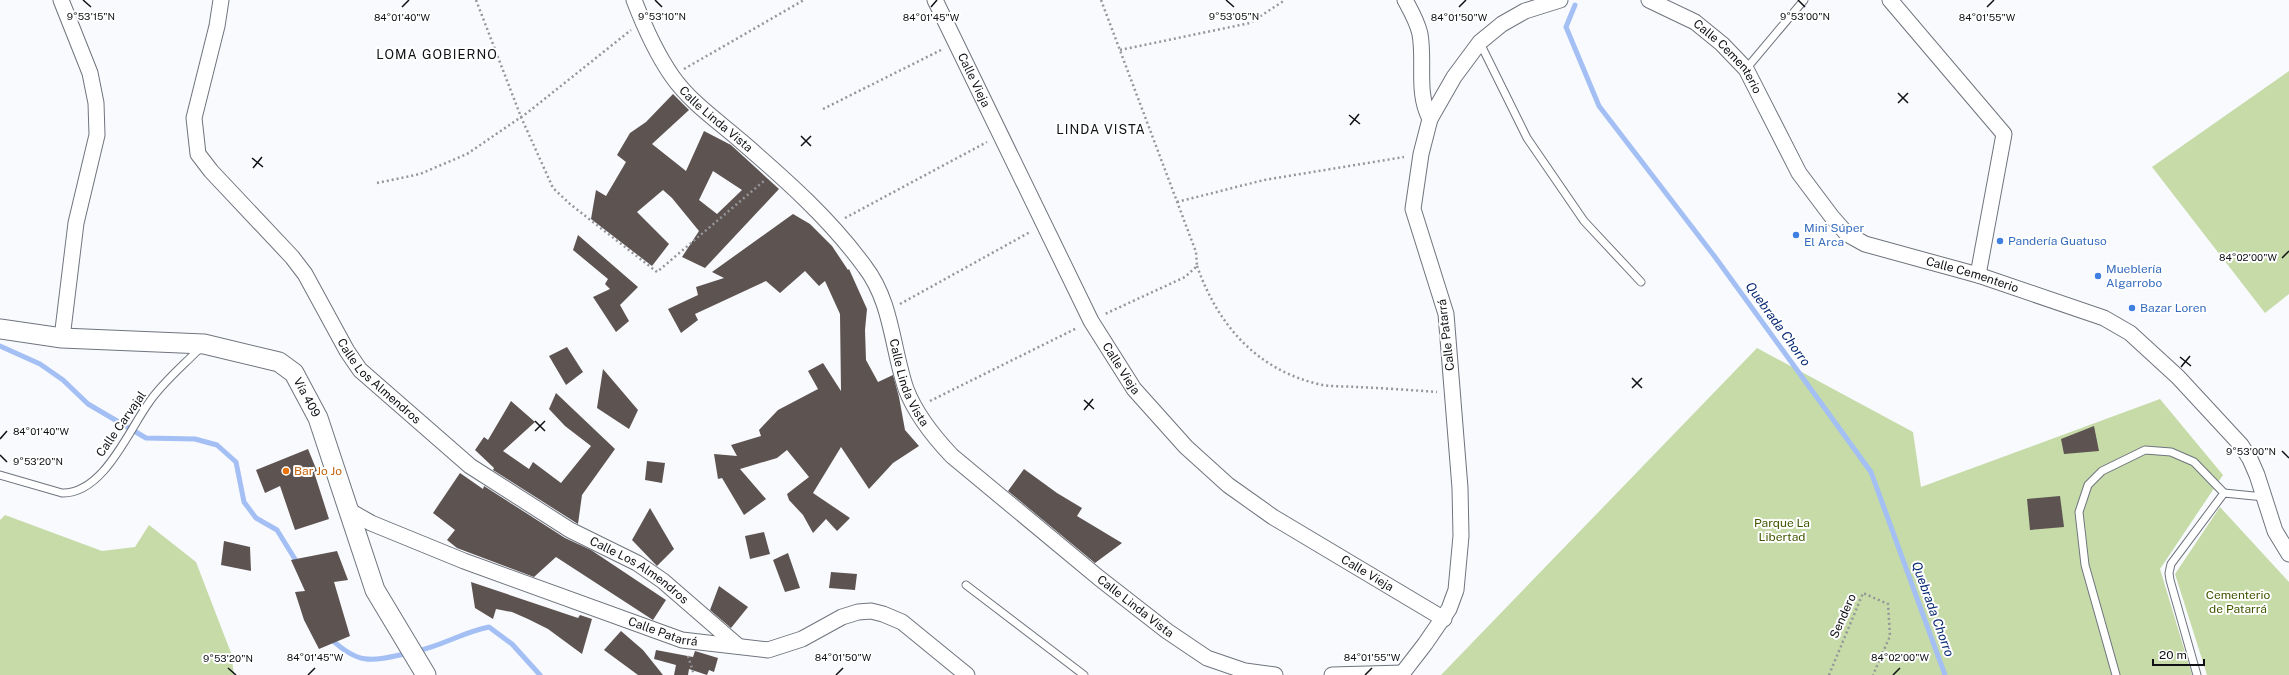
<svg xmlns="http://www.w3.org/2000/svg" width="2289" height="675" font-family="'Public Sans',sans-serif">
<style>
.green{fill:#c6dba8}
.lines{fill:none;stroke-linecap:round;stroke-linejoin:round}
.stream{stroke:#a3bff4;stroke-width:5}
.building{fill:#5d5351;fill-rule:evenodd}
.service-casing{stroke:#6f747d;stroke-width:9}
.minor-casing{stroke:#6f747d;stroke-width:17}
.tertiary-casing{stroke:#6f747d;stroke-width:21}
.path{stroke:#94969a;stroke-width:2.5;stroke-dasharray:2 3;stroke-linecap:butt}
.service{stroke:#fff;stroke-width:7}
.minor{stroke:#fff;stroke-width:15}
.tertiary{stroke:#fff;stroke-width:19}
.ticks{fill:none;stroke:#0f1114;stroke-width:1.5}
.shop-dot{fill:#3f7fe0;stroke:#fff;stroke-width:1.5}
.food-dot{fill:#e8710a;stroke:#fff;stroke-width:1.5}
.labels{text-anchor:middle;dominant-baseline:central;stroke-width:4;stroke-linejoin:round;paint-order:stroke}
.street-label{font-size:12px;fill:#0f1114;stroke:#fff}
.shop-label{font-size:12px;fill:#366cbe;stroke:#fff;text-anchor:start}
.food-label{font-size:12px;fill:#c56008;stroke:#fff;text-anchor:start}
.park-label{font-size:12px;fill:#405702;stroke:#fff}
.neighbourhood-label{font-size:13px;letter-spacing:1px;fill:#0f1114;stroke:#fff}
.water-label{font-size:13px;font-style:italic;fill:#092a74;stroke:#fff}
.ticks-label{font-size:10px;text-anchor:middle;fill:#0f1114;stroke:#fff;stroke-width:4;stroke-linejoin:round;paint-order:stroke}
</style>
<rect width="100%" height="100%" fill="#f8fafe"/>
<g class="green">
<path d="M2289,71V294L2265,313L2152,167Z"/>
<path d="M1757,348L1913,432L1921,487L2160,399L2223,475L2160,569L2192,675H1441Z"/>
<path d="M2220,507L2289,582V675H2207L2175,574Z"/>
<path d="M5,515L102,551L135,547L149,525L196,562L231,653L234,675H0V520Z"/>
</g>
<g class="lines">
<g class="stream">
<path d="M1575,5L1566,27L1599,106L1715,257L1871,472L1945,675"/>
<path d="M0,346L40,364L63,380L88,404L146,438L195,439L217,445L236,462L244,502L256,518L277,530L298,564"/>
<path d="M331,639C360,666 372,661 409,653"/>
<path d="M417,651C442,646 463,632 489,627L512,644L540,675"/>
</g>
</g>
<g class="building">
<path d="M673,94L689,110L652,144L686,171L704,131L731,145L779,189L705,268L682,257L699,231L672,198L663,190L637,212L669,244L652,266L591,219L596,190L606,196L626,162L617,155L630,133L646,122ZM713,171L742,190L717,214L699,200Z"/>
<path d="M793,214L810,224L832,246L848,270L849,269L867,309L865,330L866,360L878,382L893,375L899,397L905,430L919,446L893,463L869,489L841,447L813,493L850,518L837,531L826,519L813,533L803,515L789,500L787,494L809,477L787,450L777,458L740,469L766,499L744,515L722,478L718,479L714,454L737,456L731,445L761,436L759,430L778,410L818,389L808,371L823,363L841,391L840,314L825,281L819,286L805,271L780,293L766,281L695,314L698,320L681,333L668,309L698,295L696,287L724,278L712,272Z"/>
<path d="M578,235L638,287L620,305L629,321L616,332L593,297L610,289L605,284L608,279L573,250Z"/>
<path d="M567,347L583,372L566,385L549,356Z"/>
<path d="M603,369L638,410L629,429L597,408Z"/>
<path d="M556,393L615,449L582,495L578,524L493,470L494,468L475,450L484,437L488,440L511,401L535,422L503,451L529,469L533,462L561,483L591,446L565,426L549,409Z"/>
<path d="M2094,426L2099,451L2064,454L2061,439Z"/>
<path d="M308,449L317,471L314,472L329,519L295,530L280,486L265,493L256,470Z"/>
<path d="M647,461L665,463L662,483L645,480Z"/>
<path d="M1024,469L1057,493L1082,508L1077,516L1122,543L1095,563L1008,491Z"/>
<path d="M460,473L483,489L484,486L565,538L591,550L666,600L653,620L556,557L534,577L457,548L447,540L455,530L433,513Z"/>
<path d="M2060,496L2064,527L2030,530L2027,499Z"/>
<path d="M650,508L674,549L657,566L632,540Z"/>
<path d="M764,532L770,554L750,559L745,536Z"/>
<path d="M224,541L250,547L251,571L221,565Z"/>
<path d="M337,551L348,580L334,582L350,636L319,649L304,620L295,592L305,591L291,560Z"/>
<path d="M788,553L800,588L785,592L773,560Z"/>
<path d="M831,572L857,574L855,590L829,588Z"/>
<path d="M471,582L578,618L580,615L592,619L582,654L548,629L528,619L512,612L496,609L493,619L475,608Z"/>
<path d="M719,586L748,607L731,628L710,610Z"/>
<path d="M621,631L643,650L663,675H638L604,650Z"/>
<path d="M656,650L693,657L695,651L718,658L714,672L709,670L707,675L689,669L688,675H674L676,665L654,659Z"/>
</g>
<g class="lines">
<g class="service-casing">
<g id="service">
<path d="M1480,43L1527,138L1584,221L1641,282"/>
<path d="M1746,69L1804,0"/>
<path d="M0,475L62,493C104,494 129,429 150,401C164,381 184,365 201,347"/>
<path d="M966,585L1084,675"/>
<path d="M2116,675L2085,565L2079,512L2088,485L2102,471L2145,450L2171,452L2194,462L2224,493"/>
<path d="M2197,675L2170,580L2169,573L2171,564L2224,493L2264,497"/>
</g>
</g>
<g class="minor-casing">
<g id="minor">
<path d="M61,0L90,73L96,103L97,135L76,223L62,338"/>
<path id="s1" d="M221,0L217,26L194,118L198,154L211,171L292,257L305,274L347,351L360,370L470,466L570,530L637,563L663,581L738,646"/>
<path id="s2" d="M634,0C644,26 656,53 672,76C690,102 718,121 742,142C786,180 831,220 865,267C892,302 892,348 906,389C916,415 933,436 952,456L1099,578L1167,631L1207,658L1245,671L1275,675"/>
<path id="s3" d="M935,0L1091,321L1134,389L1186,447L1228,485L1273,517L1444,619"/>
<path d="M1405,0C1411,11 1417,21 1420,34C1425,63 1416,92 1430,119"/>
<path id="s4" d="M1649,0L1695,22L1722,44L1746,69L1799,173L1832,217L1847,234L1865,244L1978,275L2104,318L2130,333L2178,377L2241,445L2250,459L2257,475L2275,531L2289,554"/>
<path d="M1890,0L2004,134L1978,275"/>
<path id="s5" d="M350,511L371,523L464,561L682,640L768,650L802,639L842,617L858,612L871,611L883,614L902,622L967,675"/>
<path d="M1332,675L1403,673"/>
<path d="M1401,675L1425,644L1449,609L1456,590L1461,536L1460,488L1446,314L1413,209L1421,154L1430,119L1454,77L1480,42L1502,24L1525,11L1560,0"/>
</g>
</g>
<g class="tertiary-casing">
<g id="tertiary">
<path id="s6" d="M0,329L62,338L204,344L279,362L294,373L318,418L375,590L426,675"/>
</g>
</g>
<g class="path">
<path d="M476,0L521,117L553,188L570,204L657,272L764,181"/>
<path d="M1101,0L1196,252L1197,266L1185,277L1105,314"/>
<path d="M1120,50L1250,23L1285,0"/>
<path d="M684,69L804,0"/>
<path d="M823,109L941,50"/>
<path d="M377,183L420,174L467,154L527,113L631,30"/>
<path d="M1177,202L1264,180L1404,157"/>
<path d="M845,218L987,142"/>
<path d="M1197,266C1218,325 1256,369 1318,384C1330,387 1343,386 1355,387C1382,388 1410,390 1437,392"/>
<path d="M900,304L1030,232"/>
<path d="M930,401L1077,328"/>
<path d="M688,656L694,675"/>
<path d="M1829,675L1863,593L1888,604L1890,636L1873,675"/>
</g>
<use href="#service" class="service"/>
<use href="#minor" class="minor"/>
<use href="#tertiary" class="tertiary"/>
</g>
<path class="ticks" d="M83,0L91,7M655,0L662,7M1226,0L1234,7M1798,0L1805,7M402,7L409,0M931,7L937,0M1459,7L1466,0M1987,7L1994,0M1898,93L1908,103M1898,103L1908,93M1349,115L1360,124M1350,125L1359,114M801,136L811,146M801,146L811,136M252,158L263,167M253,168L262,157M2282,258L2289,251M2180,357L2191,366M2181,367L2190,356M1632,378L1642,388M1632,388L1642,378M1084,400L1094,409M1084,410L1093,399M535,421L545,431M535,431L545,421M0,439L7,431M2282,451L2289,458M0,455L7,462M228,668L236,675M308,675L315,668M836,675L843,668M1365,675L1372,668M1893,675L1900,668"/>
<g class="shop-dot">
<circle cx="1796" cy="235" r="4"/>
<circle cx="2000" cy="241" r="4"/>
<circle cx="2098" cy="276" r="4"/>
<circle cx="2132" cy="308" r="4"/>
</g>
<circle class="food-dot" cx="286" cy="471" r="4"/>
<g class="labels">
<g class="street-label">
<text stroke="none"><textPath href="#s4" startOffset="99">Calle Cementerio</textPath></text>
<text stroke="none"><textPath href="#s3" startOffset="89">Calle Vieja</textPath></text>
<text stroke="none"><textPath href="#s2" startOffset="147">Calle Linda Vista</textPath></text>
<text stroke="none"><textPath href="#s4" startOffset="447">Calle Cementerio</textPath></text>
<text transform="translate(1446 335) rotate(-97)">Calle Patarrá</text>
<text stroke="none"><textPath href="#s3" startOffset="413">Calle Vieja</textPath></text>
<text stroke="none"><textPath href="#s1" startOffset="450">Calle Los Almendros</textPath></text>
<text stroke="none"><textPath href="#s2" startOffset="482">Calle Linda Vista</textPath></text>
<text stroke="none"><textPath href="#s6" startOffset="328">Vía 409</textPath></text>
<text transform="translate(121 424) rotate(-55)">Calle Carvajal</text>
<text stroke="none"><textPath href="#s1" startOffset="774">Calle Los Almendros</textPath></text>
<text stroke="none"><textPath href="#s3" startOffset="737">Calle Vieja</textPath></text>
<text stroke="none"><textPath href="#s2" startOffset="806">Calle Linda Vista</textPath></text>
<text transform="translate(1843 616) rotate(-66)">Sendero</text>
<text stroke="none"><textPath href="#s5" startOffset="336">Calle Patarrá</textPath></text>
</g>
<g class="shop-label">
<text x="1804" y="228">Mini Súper<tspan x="1804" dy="14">El Arca</tspan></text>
<text x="2008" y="241">Pandería Guatuso</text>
<text x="2106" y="269">Mueblería<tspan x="2106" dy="14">Algarrobo</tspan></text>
<text x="2140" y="308">Bazar Loren</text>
</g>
<g class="food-label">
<text x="294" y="471">Bar Jo Jo</text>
</g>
<g class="park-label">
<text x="1782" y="523">Parque La<tspan x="1782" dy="14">Libertad</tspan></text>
<text x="2238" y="595">Cementerio<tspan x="2238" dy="14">de Patarrá</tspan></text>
</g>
<g class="neighbourhood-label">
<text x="437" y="54">LOMA GOBIERNO</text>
<text x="1101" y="129">LINDA VISTA</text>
</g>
<g class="water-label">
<text transform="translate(1778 324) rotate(54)">Quebrada Chorro</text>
<text transform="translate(1933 609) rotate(70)">Quebrada Chorro</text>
</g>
</g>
<g class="ticks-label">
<text x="662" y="20">9°53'10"N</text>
<text x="1234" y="20">9°53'05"N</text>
<text x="91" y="20">9°53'15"N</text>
<text x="1805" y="20">9°53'00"N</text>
<text x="402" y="21">84°01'40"W</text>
<text x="931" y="21">84°01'45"W</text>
<text x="1459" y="21">84°01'50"W</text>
<text x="1987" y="21">84°01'55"W</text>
<text x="2248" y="261">84°02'00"W</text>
<text x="41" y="435">84°01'40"W</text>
<text x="2251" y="455">9°53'00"N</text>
<text x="38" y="465">9°53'20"N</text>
<text x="315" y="661">84°01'45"W</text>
<text x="843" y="661">84°01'50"W</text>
<text x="1372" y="661">84°01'55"W</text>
<text x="1900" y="661">84°02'00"W</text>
<text x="228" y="662">9°53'20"N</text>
</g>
<path d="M2153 659v6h51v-6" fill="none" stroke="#0f1114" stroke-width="2"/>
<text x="2159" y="659" font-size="12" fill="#0f1114" stroke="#ffffff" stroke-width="3" paint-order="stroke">20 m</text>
</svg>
